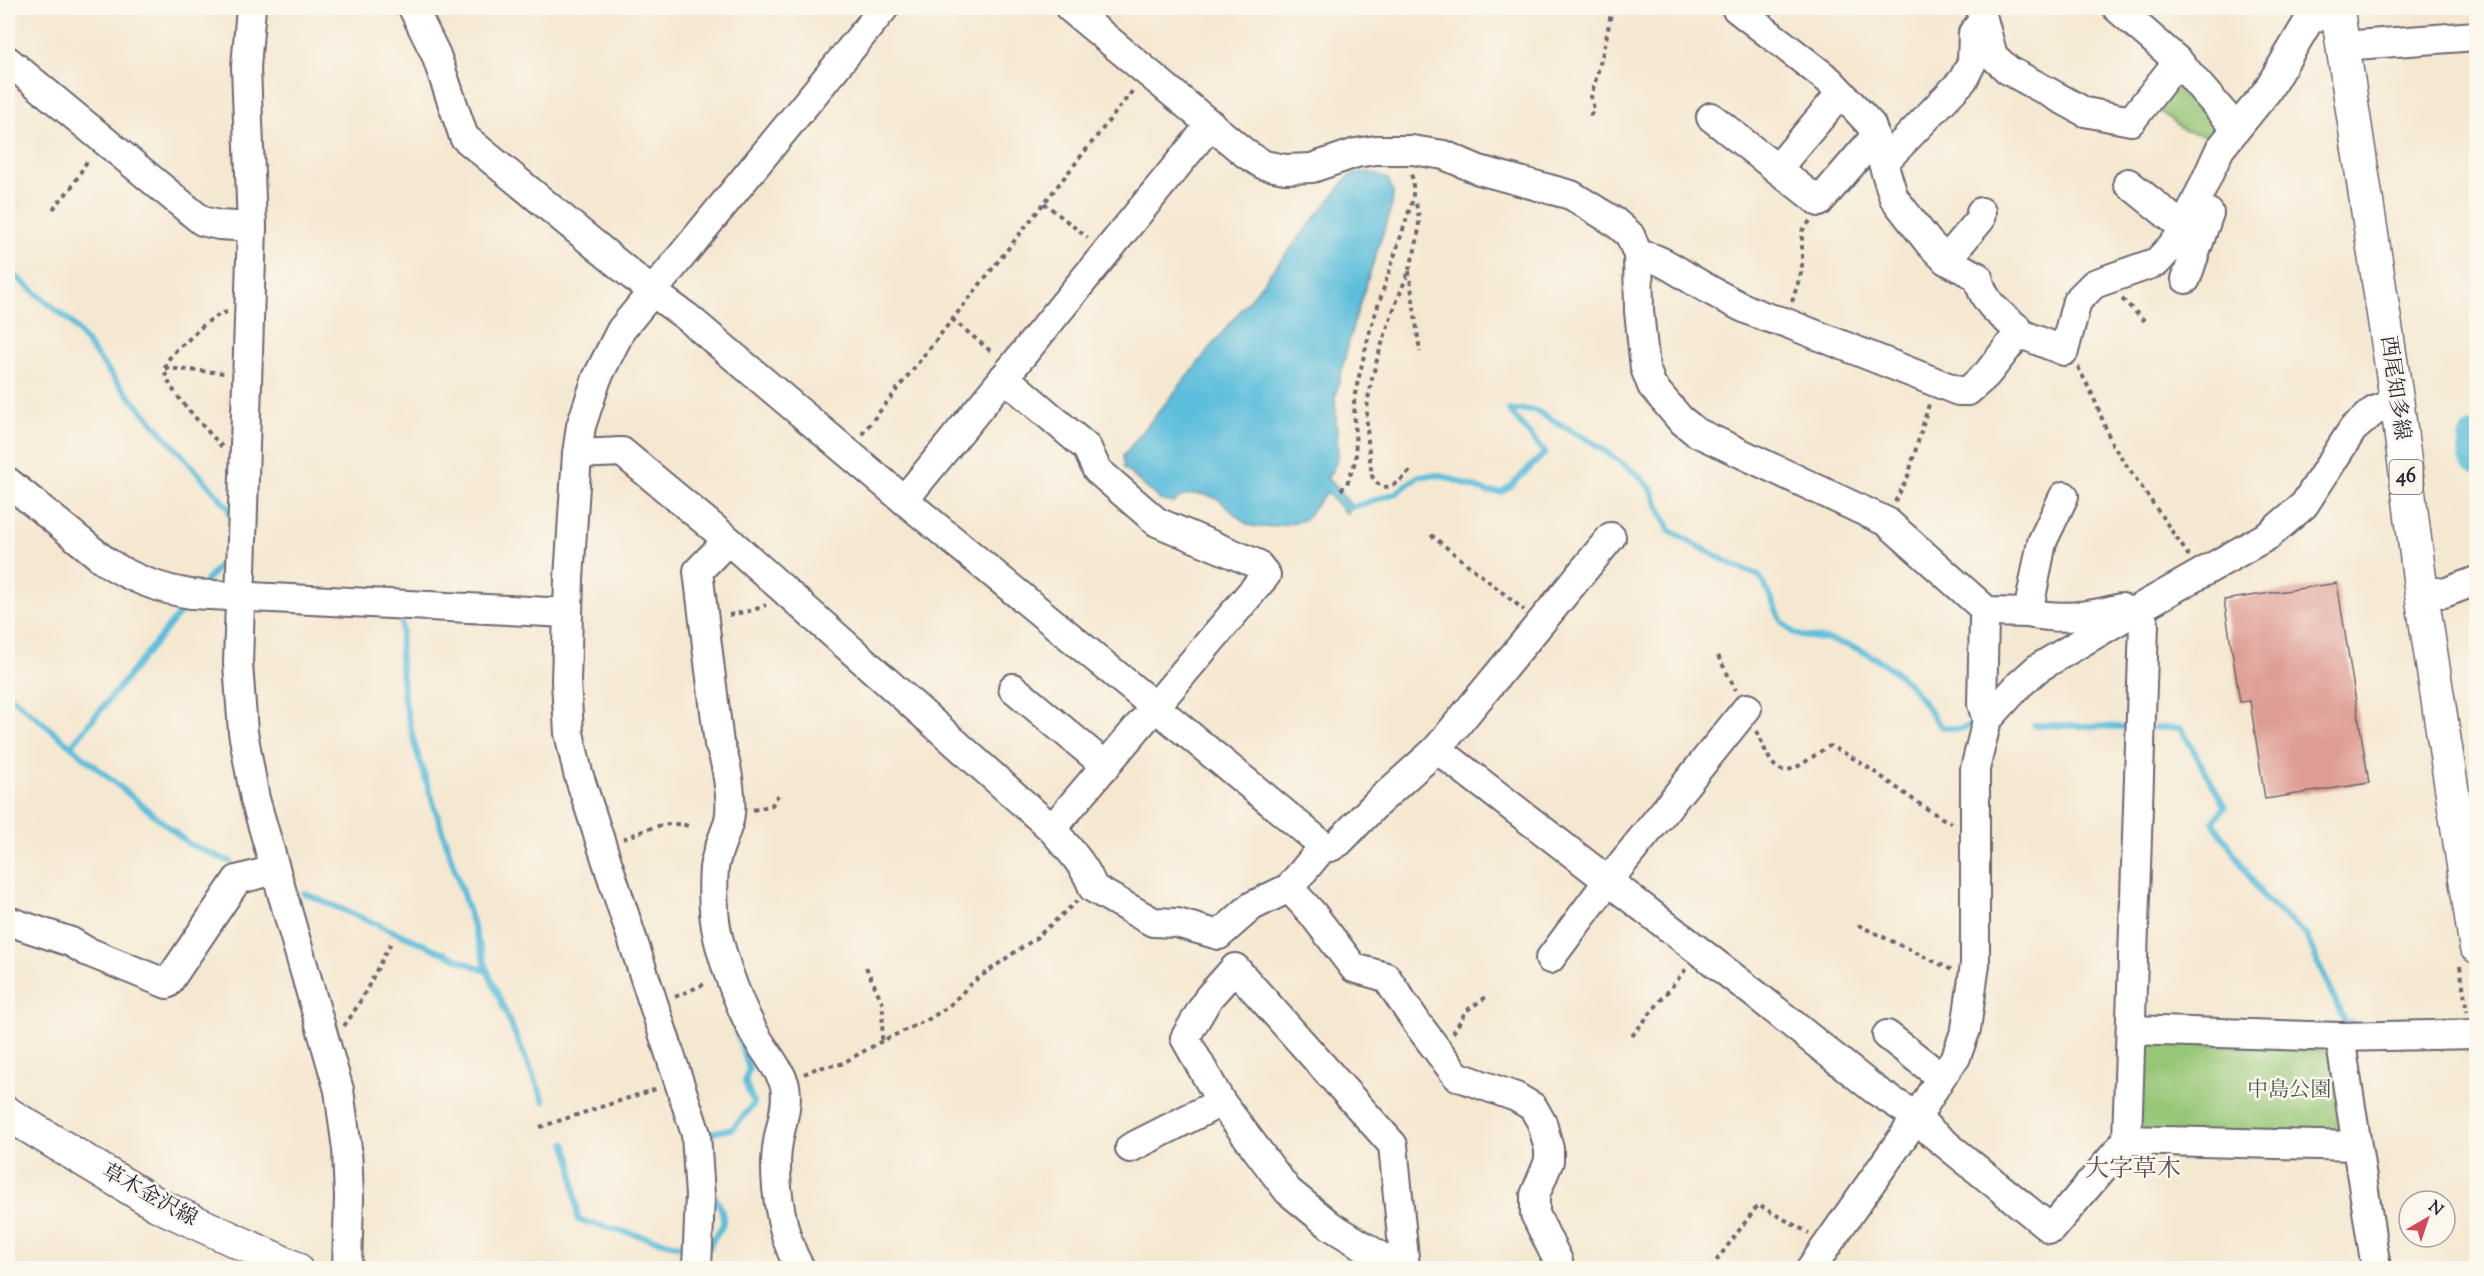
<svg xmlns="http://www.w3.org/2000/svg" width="2484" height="1276" font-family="'Sorts Mill Goudy','Noto Serif JP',serif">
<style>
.green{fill:#96c676;stroke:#5c7458;stroke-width:1.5}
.water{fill:#5dbedb;stroke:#40708b;stroke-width:1.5}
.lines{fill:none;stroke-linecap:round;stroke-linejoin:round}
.stream{stroke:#5dbedb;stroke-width:6}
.river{stroke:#5dbedb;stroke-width:36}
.building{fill:#de9d94}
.minor-casing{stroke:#6c6770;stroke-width:32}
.major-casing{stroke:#6c6770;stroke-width:36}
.path{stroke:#6c6770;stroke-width:4;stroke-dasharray:4.5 4.5;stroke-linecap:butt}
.minor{stroke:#fff;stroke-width:28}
.major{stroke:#fff;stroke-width:33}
.labels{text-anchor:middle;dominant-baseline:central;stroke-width:5;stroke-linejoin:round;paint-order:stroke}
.shield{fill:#fbf7ec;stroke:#636270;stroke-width:1.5}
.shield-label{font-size:20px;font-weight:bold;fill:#22223b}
.street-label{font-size:21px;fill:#22223b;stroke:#fbf7ec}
.park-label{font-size:21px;fill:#4b5b50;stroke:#fbf7ec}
.quarter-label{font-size:24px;fill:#644d5a;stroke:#fbf7ec}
</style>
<rect width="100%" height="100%" fill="#fbf7ec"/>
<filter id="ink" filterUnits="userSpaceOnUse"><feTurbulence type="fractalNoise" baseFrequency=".0167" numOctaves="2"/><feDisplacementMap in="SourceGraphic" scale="12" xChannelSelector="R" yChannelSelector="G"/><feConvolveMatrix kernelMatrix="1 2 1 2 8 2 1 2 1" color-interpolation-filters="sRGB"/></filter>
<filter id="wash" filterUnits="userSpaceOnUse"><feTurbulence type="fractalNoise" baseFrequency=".008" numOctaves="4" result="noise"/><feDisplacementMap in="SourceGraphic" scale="24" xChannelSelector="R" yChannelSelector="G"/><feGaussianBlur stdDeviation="1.35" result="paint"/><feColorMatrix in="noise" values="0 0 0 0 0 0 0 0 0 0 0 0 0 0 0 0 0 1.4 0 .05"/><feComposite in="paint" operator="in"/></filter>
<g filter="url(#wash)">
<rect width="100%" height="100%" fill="#f5e8d1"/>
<g class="green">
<path d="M2172,83H2184L2224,130L2215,143L2205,135L2185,131L2155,107Z"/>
<path d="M2147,1041L2331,1051L2345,1140L2136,1136L2137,1049Z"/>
</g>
<path class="water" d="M1369,172L1388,179L1393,192L1392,205L1353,325L1335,397L1338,456L1333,470L1327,478L1353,507L1347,514L1326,492L1305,520C1290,522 1265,531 1249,525C1239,520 1230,508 1220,501C1207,492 1184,491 1173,503L1160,500L1124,468L1123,456L1349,176Z"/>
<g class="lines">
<g class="stream">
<path d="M8,270L71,322L116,381L229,508V515"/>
<path d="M1353,507L1396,493L1419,476L1440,475L1488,492H1502L1512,485L1545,453L1509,410H1534L1592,442L1637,474L1651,489L1670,531L1737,567L1758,575L1764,583L1782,622L1794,633L1801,636C1845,640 1875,652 1908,683C1921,696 1929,714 1942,727L1959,729L1972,725"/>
<path d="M206,581L228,555V549"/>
<path d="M402,624L400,657L404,699L415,746L488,972L544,1101"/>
<path d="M8,694L189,844L231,862"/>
<path d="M2034,725L2125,727"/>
<path d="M2155,728H2181L2225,807L2213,822L2265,899L2306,935L2345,1023H2352"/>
<path d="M71,746L183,609"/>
<path d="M304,893L488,972"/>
<path d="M710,1140L709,1133L732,1129L754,1104L745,1082L749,1068L732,1018"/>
<path d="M565,1143L571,1159L578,1220L680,1246"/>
<path d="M710,1247C711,1240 716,1235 720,1230C729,1217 717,1202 711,1189"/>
</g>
<path class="river" d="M2476,440V456"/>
</g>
<g id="blocks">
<path class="building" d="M2337,583L2369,783L2265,799L2250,701L2240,702L2224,600Z"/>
</g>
</g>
<g filter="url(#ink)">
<use href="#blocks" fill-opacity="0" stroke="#6c6770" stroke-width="1.5"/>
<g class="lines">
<g class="minor-casing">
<g id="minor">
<path d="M251,8L246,67L252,227L238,664L243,732L255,799L339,1090L347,1149L349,1198L347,1268"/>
<path d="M413,8L436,55L464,137L651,291L687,317L904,500L1324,846L1331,847L1339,842L1377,803L1437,749L1755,994L1875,1090L1917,1117L1931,1132L2051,1229L2127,1140L2144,624L2138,609"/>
<path d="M1070,8L1246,154L1264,165L1285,169L1312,168L1356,153L1376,150H1412L1444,155L1479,170L1571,195L1615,222L1630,235L1638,255L1639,311L1645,368L1652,386L1680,419L1696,432L1887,522L1988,612L2028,613L2042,542L2064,496"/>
<path d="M1736,8L1830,81L1871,125L1894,198L1929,243L1946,260L1978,277C1984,304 1998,312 2018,329L2019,333L2064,351L2077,301L2094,284L2157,262L2180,237L2220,149L2267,91L2308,22L2319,15L2337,12"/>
<path d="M1980,8L1993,56L2008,70L2085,112L2131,121L2178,61"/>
<path d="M2117,8L2178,61L2236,128"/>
<path d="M2342,46L2476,36"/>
<path d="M8,61L202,221L219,225L252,227"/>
<path d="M1711,117L1819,202L1874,138"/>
<path d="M1884,162L1963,80L1972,62L1973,33L1983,21"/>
<path d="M1777,169L1841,93"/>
<path d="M2128,183L2184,228"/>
<path d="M1638,255C1659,257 1676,270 1694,281C1722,297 1752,315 1784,322L1958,391H1968L1987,374L2019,333"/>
<path d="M1946,260L1980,220L1981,212"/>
<path d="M2186,279L2209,213"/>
<path d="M577,454L622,452L728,540L1052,829L1266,575L1257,564L1157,522L1097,470L1087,448L1004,377"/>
<path d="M8,482L105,561C132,579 159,589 191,594L568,613"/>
<path d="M904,500L1211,124"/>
<path d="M728,540L698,571L719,744C727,760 733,803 729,820C725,836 716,852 714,868C713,881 713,896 714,909C715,943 737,1000 753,1031C760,1045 782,1072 785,1086C789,1106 779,1129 777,1149C773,1184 782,1238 800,1268"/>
<path d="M2421,590L2444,593L2476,581"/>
<path d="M2028,613C2062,620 2087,617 2121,608L2125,612"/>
<path d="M1013,688L1106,766"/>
<path d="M1987,720L1982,704L1984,619L1988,612"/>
<path d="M1437,749L1611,537"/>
<path d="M1052,829C1067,847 1086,866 1093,888L1153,922L1177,923L1219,935L1252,906L1289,888"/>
<path d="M1324,846L1289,888L1312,913L1354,968L1386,977L1419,1026L1457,1076L1516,1097L1533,1107L1542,1123L1549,1149V1161L1535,1195V1214L1558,1261L1555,1268"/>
<path d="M8,921L71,942L86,951L167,984L237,880L274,870"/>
<path d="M1550,959L1608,881L1747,708"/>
<path d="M2131,1030L2340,1037L2476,1034"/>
<path d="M1887,1035L1941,1077"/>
<path d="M2340,1037L2376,1268"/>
<path d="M1221,1102L1288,1191L1331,1226L1399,1268"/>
<path d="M2127,1140L2356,1146"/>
<path d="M1130,1148L1221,1102L1185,1038L1209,997L1235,968L1393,1145L1405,1268"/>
<path d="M697,1268L700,1196L696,1134L578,773L569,733L566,681L569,579L577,454L581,426L597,378L621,330L884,8"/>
<path d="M1811,1268L1917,1117L1941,1077L1956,1057L1966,1029L1975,964V769L1987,720L2020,684L2038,668L2138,609L2269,535L2304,505L2353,429L2374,411L2397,402"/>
</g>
</g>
<g class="major-casing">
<g id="major">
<path d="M2337,8L2397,402L2421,590L2476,946"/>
<path d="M8,1114L158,1205L295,1268"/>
</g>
</g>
<g class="path">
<path d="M1590,116L1594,109L1591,97L1605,45L1612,8"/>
<path d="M1044,203L1088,238"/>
<path d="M53,209L71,188L89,158"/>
<path d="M1409,271L1420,352"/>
<path d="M2122,299L2148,324"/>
<path d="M1792,302L1802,270V231L1810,221"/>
<path d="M952,319L993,353"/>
<path d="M2078,367L2093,396L2112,444L2189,556"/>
<path d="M165,368L224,373"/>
<path d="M862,434L1134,89"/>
<path d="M222,447C210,432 162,387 165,368C168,355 180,347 189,339C200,328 212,316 227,312"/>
<path d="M1410,471C1399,483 1383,497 1372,476C1369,450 1364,420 1369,394C1373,370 1381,346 1389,323C1399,290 1431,233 1414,200"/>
<path d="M1341,490L1347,484L1356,459L1354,398L1370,330L1413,199V180L1411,174"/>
<path d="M1895,502L1908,476L1929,404"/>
<path d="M1431,535L1524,610"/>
<path d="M729,615L754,610L766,605"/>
<path d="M1718,656L1736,690"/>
<path d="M1757,731C1762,742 1767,758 1775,766C1789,781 1815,752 1830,746C1874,766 1909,801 1951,823"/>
<path d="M753,810L772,805L778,795"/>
<path d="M623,839C644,831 665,819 688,826"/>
<path d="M1858,925L1952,970"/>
<path d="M2460,966L2467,1012"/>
<path d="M866,967L883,1004L882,1041"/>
<path d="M675,997L707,983"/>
<path d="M344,1026C363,1001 376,969 392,941"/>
<path d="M1453,1033L1466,1011L1486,997"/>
<path d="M1632,1036L1686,969"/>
<path d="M2474,1057L2476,1075"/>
<path d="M804,1074L817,1068L841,1064L882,1041L929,1019L948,1007L973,982L1015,952L1035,939L1077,901"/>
<path d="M540,1127L659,1088"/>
<path d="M1711,1268L1758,1205L1809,1233"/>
</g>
<use href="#minor" class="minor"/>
<use href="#major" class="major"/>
</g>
</g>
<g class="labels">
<rect class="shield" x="2389.5" y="460" width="33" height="34" rx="4.5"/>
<g class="shield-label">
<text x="2406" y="477">46</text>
</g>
<g class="street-label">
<text transform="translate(2394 388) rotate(82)">西尾知多線</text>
<text transform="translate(149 1196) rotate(29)">草木金沢線</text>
</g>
<g class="park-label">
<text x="2289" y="1091">中島公園</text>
</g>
<g class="quarter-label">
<text x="2133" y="1170">大字草木</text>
</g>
</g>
<rect width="2484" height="1276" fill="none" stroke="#fbf7ec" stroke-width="30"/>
<g transform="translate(2427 1219) rotate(39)"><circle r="28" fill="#fbf7ec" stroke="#a4a2a5" stroke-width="1.5"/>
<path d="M0-4.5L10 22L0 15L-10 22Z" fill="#d1495b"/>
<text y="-9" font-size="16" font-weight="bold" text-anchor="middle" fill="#22223b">N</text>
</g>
</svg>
